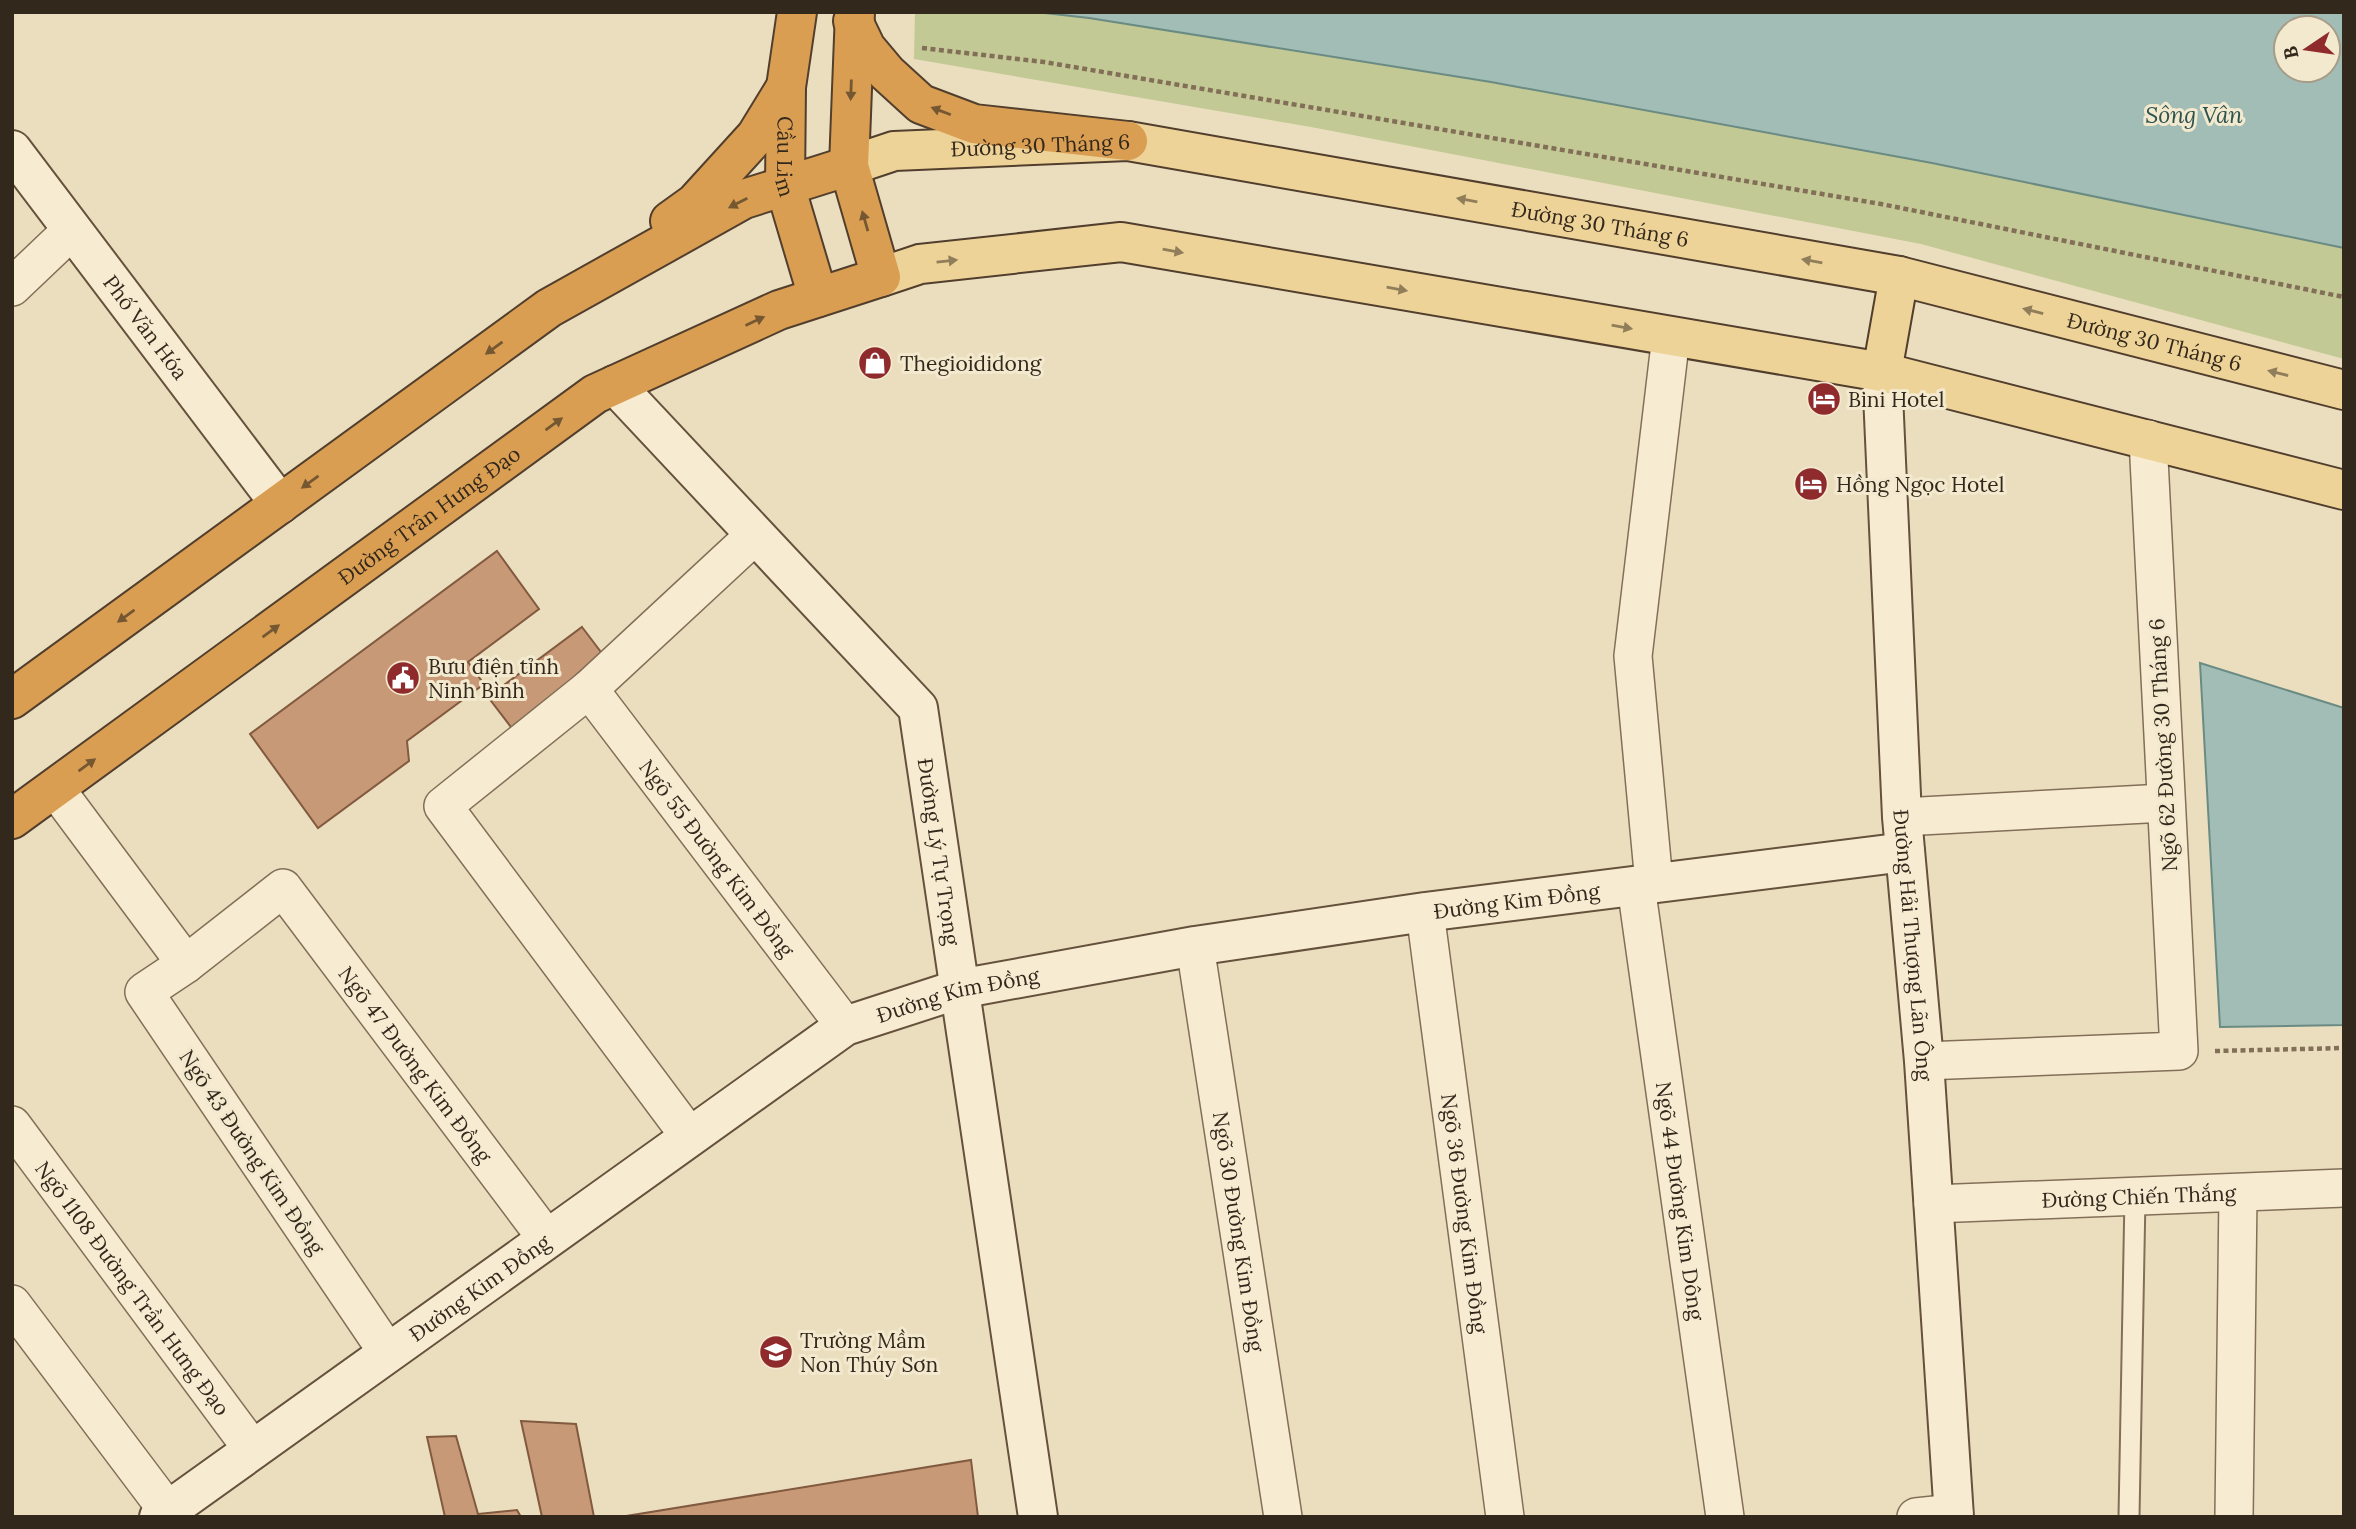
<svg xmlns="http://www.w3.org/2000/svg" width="2356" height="1529" font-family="Lora,serif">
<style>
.green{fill:#c2c994}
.water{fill:#a2bdb6;stroke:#6a8b83;stroke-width:2;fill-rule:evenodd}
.building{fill:#c89977;stroke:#815a3f;stroke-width:2}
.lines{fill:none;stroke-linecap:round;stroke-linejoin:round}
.lane-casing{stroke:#836f58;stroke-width:23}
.street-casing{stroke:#836f58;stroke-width:40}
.secondary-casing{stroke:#65513c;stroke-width:42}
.primary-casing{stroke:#513e2d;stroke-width:42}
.highway-casing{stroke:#513e2d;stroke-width:42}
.path{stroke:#836f58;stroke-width:4.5;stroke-dasharray:5 3.5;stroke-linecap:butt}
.lane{stroke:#f7ecd2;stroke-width:19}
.street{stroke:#f7ecd2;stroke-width:37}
.secondary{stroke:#f7ecd2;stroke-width:38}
.primary{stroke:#eed398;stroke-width:38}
.highway{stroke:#d99e52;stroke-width:38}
.oneway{fill:#755732}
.oneway2{fill:#907e5a}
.labels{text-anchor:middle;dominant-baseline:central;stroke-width:6;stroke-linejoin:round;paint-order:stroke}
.street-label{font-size:21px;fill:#33281c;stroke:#f3e9ce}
.poi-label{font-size:21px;fill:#33281c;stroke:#f3e9ce;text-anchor:start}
.water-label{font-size:23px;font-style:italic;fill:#2c5350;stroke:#f3e9ce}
</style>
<rect width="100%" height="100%" fill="#ebdebf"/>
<path class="green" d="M915,12H1036L1089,18L1491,82L1932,163L2344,248V359L1921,244L1311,127L914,59Z"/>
<g class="water">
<path d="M1036,12H2344V248L1932,163L1491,82L1089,18ZM2286,28H2328V70H2286Z"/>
<path d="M2200,663L2344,708V1025L2220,1027Z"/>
</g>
<g class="building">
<path d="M497,551L539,609L468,662L484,684L407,741L409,761L318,828L250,734Z"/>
<path d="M582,627L607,660L514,731L488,697Z"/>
<path d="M521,1421L576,1424L594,1517H542Z"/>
<path d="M456,1436L478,1514L517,1510L521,1517H445L427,1437Z"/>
<path d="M971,1460L978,1517H620Z"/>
</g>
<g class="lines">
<g class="lane-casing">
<path id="lane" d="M2129,1517L2135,1197"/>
</g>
<g class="street-casing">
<g id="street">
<path d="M12,287L72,230"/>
<path id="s1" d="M589,689L845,1026"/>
<path d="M55,788L186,964"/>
<path d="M1902,817L2165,803"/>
<path d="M1654,883L1633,656L1671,336"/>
<path id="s2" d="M1636,886L1725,1517"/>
<path id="s3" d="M1425,912L1505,1517"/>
<path id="s4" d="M1195,946L1283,1517"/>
<path d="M1924,1061L2179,1051L2148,439"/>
<path id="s5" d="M12,1125L253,1450"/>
<path d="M690,1137L443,806L589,689L755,535"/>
<path id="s6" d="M1933,1204L2344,1188"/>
<path d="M12,1304L168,1511"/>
<path id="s7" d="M388,1353L144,992L186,964L283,888L547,1239"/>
<path d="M1916,1517L1954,1513"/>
<path d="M2234,1517L2238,1194"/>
</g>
</g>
<g class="secondary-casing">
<g id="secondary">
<path id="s8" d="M12,150L280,504"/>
<path id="s9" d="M1882,372L1902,817L1924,1061L1954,1517"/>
<path id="s10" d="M615,385L918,708L1038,1517"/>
<path id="s11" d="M159,1517L845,1026L959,989L1195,946L1425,912L1905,852"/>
</g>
</g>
<g class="primary-casing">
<g id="primary">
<path id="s12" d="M849,166L894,151L1128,141L1899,276L2344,390"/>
<path d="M881,277L920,264L1121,242L1882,372L2344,490"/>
<path d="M1882,372L1899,276"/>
</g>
</g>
<g class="highway-casing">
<g id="highway">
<path id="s13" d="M797,12L786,87L785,186L818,297"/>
<path d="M853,21L866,48L887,73L921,104L974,124L1128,141"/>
<path d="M670,221L695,203L756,136L786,87"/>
<path d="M12,699L549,308L744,199L849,166"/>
<path id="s14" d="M12,819L595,394L779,310L881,277L849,166L855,12"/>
</g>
</g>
<g class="path">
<path d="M922,48L1044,62L1881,204L2344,297"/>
<path d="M2215,1051L2344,1048"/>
</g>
<use href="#lane" class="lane"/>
<use href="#street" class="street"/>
<use href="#secondary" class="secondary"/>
<use href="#primary" class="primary"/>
<use href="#highway" class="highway"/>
</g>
<defs><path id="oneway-solid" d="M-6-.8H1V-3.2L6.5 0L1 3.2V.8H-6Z" transform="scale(1.75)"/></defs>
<g class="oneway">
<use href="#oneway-solid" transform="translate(851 90) rotate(92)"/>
<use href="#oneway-solid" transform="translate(941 111) rotate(-159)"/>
<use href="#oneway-solid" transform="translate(738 203) rotate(153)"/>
<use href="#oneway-solid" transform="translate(865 221) rotate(-106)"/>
<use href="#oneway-solid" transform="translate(755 321) rotate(-25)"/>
<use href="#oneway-solid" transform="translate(494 348) rotate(144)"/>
<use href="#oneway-solid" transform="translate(554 424) rotate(-36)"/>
<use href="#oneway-solid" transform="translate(310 482) rotate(144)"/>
<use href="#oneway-solid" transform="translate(126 616) rotate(144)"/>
<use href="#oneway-solid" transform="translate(271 631) rotate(-36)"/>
<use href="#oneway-solid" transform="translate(87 765) rotate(-36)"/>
</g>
<g class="oneway2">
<use href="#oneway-solid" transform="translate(1467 200) rotate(-170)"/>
<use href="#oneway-solid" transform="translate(1173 251) rotate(10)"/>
<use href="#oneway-solid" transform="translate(947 261) rotate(-6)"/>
<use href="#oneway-solid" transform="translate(1812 261) rotate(-170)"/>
<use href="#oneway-solid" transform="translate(1397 289) rotate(10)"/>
<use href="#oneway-solid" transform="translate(2033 311) rotate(-166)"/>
<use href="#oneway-solid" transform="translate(1622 327) rotate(10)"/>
<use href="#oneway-solid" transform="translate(2278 373) rotate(-166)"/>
</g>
<defs>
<g id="shop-disc" transform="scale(1.75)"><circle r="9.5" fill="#8f2b2c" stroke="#f3e9ce"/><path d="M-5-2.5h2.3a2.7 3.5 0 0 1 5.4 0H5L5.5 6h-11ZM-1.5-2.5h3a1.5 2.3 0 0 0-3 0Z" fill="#fff"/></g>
<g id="hotel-disc" transform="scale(1.75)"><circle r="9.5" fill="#8f2b2c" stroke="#f3e9ce"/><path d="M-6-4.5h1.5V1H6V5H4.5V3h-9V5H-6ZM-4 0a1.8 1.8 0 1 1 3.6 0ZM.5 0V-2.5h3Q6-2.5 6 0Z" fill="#fff"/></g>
<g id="civic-disc" transform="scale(1.75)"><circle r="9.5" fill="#8f2b2c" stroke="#f3e9ce"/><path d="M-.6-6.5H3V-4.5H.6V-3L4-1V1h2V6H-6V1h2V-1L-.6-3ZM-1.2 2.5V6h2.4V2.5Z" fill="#fff"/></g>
<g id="school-disc" transform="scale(1.75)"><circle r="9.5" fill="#8f2b2c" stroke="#f3e9ce"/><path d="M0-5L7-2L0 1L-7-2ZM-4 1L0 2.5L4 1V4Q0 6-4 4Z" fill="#fff"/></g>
</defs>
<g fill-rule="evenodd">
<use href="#shop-disc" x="875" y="363"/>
<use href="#hotel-disc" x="1824" y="399"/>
<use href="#hotel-disc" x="1811" y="484"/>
<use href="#civic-disc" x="403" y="678"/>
<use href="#school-disc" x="776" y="1352"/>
</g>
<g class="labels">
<g class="street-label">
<text stroke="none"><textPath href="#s12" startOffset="194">Đường 30 Tháng 6</textPath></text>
<text stroke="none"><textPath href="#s13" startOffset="145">Cầu Lim</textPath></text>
<text stroke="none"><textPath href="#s12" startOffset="761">Đường 30 Tháng 6</textPath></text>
<text stroke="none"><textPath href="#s8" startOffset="222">Phố Văn Hóa</textPath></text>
<text stroke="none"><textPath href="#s12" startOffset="1328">Đường 30 Tháng 6</textPath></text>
<text stroke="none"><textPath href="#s14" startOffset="516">Đường Trân Hưng Đạo</textPath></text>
<text transform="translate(2163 745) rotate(-93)">Ngõ 62 Đường 30 Tháng 6</text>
<text stroke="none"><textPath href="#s10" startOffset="588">Đường Lý Tự Trọng</textPath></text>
<text stroke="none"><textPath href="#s1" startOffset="212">Ngõ 55 Đường Kim Đồng</textPath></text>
<text stroke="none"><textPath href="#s11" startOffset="1528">Đường Kim Đồng</textPath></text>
<text stroke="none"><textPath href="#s9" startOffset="574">Đường Hải Thượng Lãn Ông</textPath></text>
<text stroke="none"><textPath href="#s11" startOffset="961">Đường Kim Đồng</textPath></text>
<text stroke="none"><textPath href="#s7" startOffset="830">Ngõ 47 Đường Kim Đồng</textPath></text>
<text transform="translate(252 1152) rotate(56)">Ngõ 43 Đường Kim Đồng</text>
<text stroke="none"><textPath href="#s6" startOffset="206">Đường Chiến Thắng</textPath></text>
<text stroke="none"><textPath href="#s2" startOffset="318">Ngõ 44 Đường Kim Dông</textPath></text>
<text stroke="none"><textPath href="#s3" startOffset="304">Ngõ 36 Đường Kim Đồng</textPath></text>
<text stroke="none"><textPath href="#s4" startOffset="289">Ngõ 30 Đường Kim Đồng</textPath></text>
<text stroke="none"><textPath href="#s5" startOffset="203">Ngõ 1108 Đường Trần Hưng Đạo</textPath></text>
<text stroke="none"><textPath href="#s11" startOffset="394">Đường Kim Đồng</textPath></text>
</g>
<g class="poi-label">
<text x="900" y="363">Thegioididong</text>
<text x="1848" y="399">Bini Hotel</text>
<text x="1836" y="484">Hồng Ngọc Hotel</text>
<text x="428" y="666">Bưu điện tỉnh<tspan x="428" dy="24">Ninh Bình</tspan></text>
<text x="800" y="1340">Trường Mầm<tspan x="800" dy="24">Non Thúy Sơn</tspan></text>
</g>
<g class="water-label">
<text x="2194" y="114">Sông Vân</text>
</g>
</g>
<rect width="2356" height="1529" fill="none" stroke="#33281c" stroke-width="28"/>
<g transform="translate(2307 49) rotate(257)"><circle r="33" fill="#f3e9ce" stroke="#a69c87" stroke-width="2"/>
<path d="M0-5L12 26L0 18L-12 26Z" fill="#8f2b2c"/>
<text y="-10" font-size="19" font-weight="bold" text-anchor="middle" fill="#33281c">B</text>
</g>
</svg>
